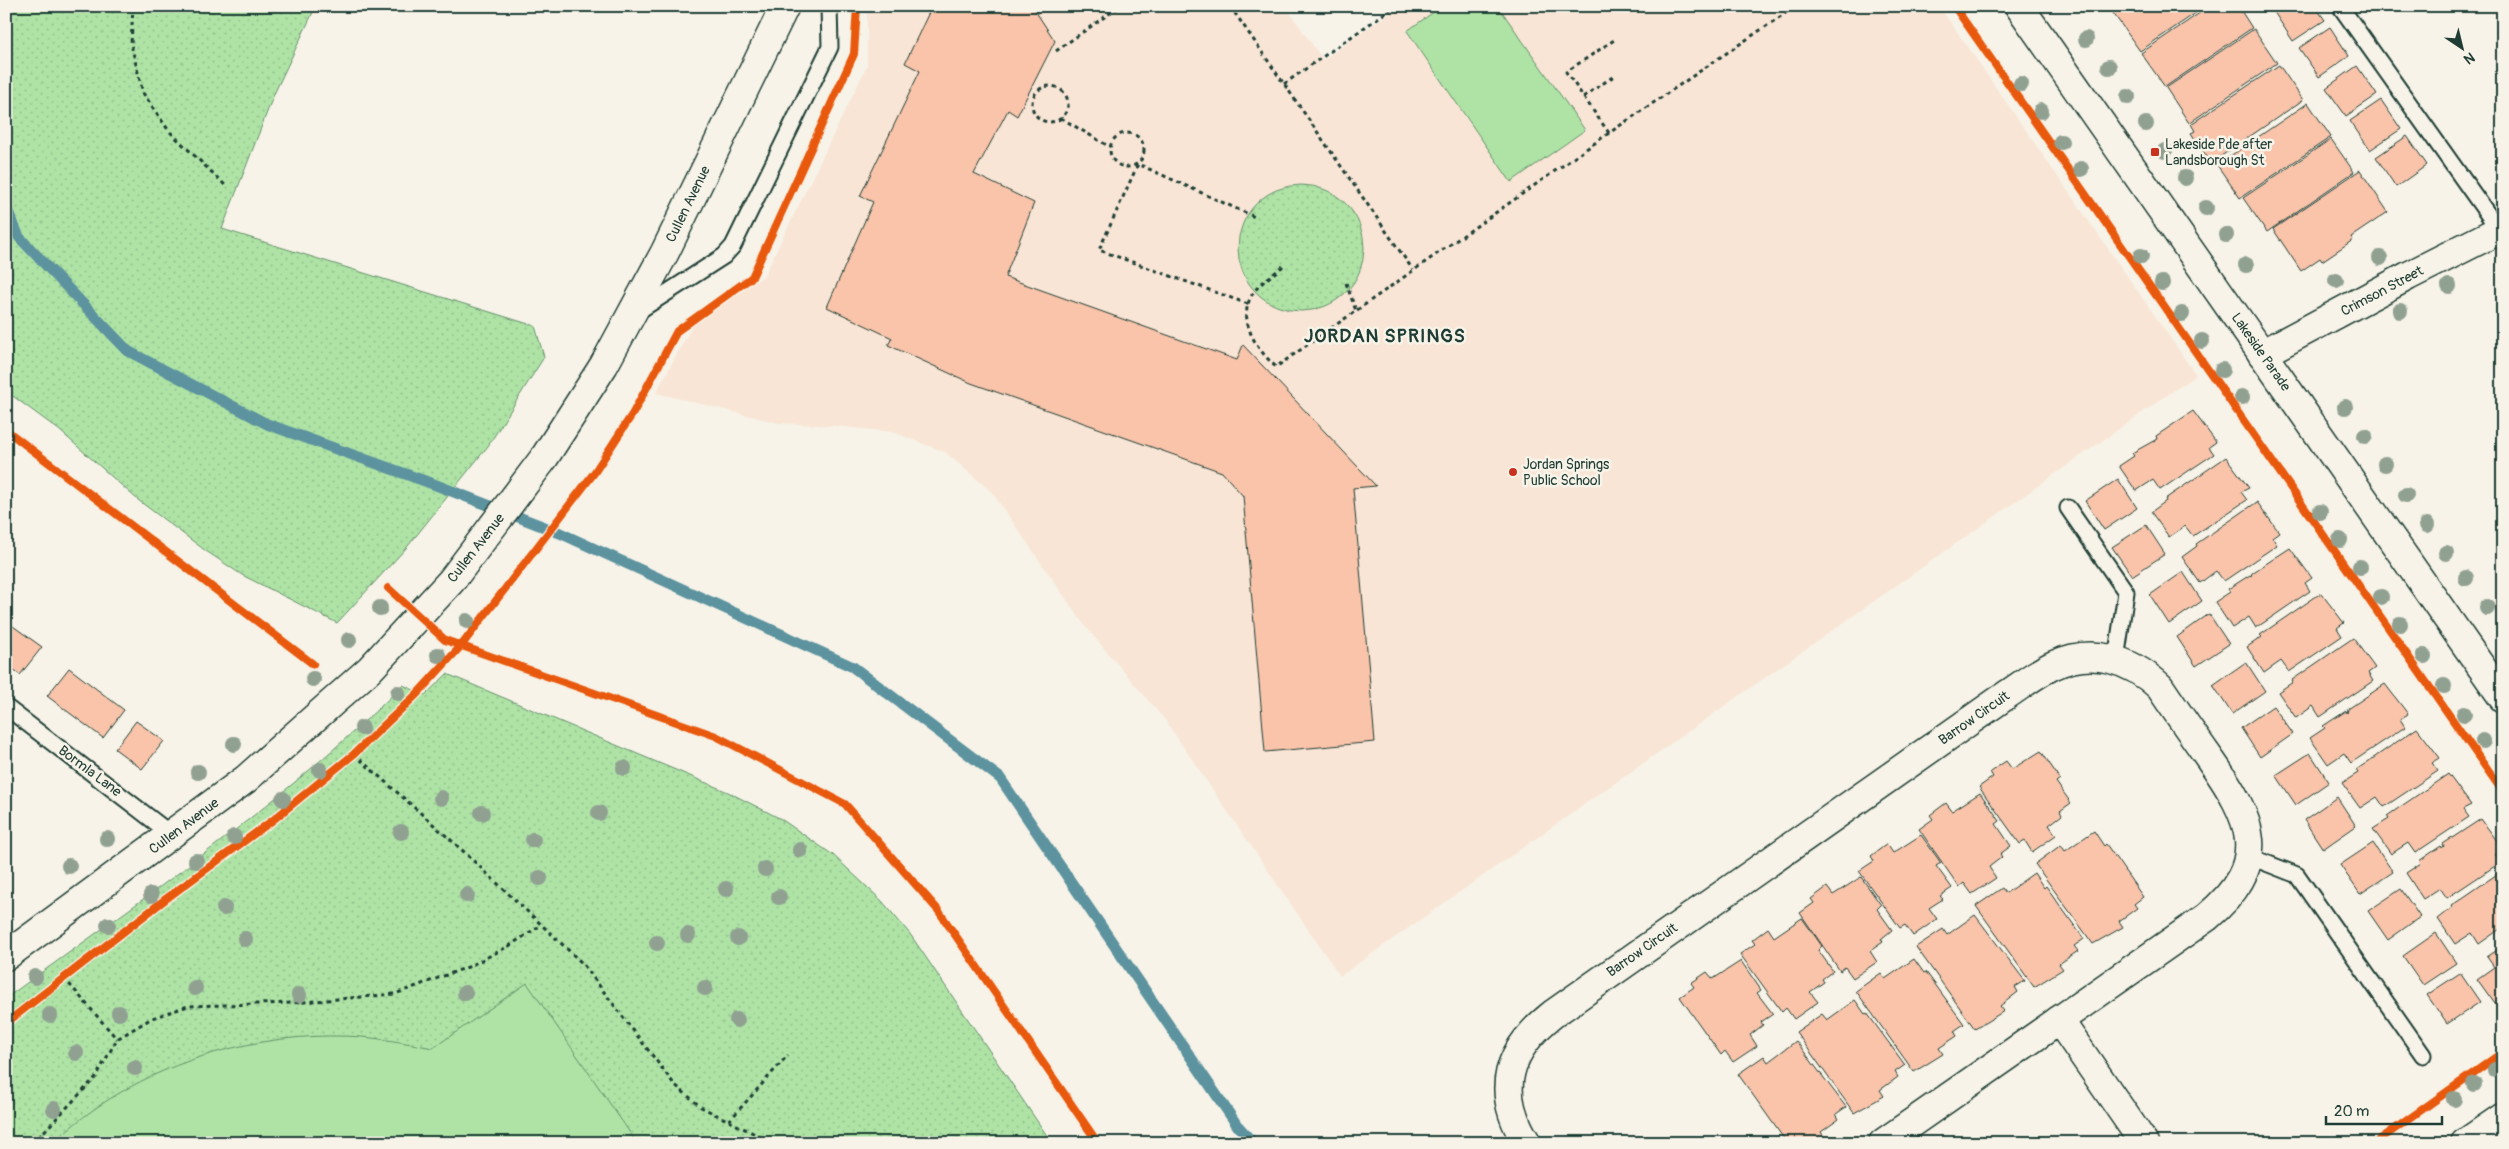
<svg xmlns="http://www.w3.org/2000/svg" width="2509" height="1149" font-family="Pangolin,sans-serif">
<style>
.built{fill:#f8e5d5}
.grass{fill:url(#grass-dots);stroke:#66906c}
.garden{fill:#aee3a5;stroke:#66906c}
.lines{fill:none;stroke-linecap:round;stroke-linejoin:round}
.stream{stroke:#5c939f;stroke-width:11}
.building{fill:#f9c4aa;stroke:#1f3d34}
.service-casing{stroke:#1f3d34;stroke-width:19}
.minor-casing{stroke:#1f3d34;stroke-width:31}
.tertiary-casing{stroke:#1f3d34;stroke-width:31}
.path{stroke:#1f3d34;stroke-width:3;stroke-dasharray:4 4;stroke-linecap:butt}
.service{stroke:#f7f3e8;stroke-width:15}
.minor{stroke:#f7f3e8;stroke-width:28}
.tertiary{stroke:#f7f3e8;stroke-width:28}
.cycleway-casing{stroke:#f7f3e8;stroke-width:11}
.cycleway{stroke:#e8590c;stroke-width:8}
.tree{fill:#90a192}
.poi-dot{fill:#c8321e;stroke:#f7f3e8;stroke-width:2}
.labels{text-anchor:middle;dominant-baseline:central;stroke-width:5;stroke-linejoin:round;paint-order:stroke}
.poi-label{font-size:14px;fill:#1f3d34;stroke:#f7f3e8;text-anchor:start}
.street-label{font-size:14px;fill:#1f3d34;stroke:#f7f3e8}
.district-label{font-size:19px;font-weight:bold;letter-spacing:1px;fill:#1f3d34;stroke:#f7f3e8}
</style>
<defs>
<pattern id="grass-dots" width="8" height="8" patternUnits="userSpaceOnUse" patternTransform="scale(1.25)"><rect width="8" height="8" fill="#aee3a5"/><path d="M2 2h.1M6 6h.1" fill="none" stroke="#95c48f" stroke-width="1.8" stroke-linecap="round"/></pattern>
</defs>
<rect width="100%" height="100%" fill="#f7f3e8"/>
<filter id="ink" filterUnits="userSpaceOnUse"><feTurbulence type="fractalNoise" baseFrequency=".02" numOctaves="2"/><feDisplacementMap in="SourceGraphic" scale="10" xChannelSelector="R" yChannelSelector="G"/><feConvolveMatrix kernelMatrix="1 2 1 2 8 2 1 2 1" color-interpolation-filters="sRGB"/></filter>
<g filter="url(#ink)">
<path class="built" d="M867,6H1285L1323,60L1399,6H1939L2196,375L1340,976L1165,720L1085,626L992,492L945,452L893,432L835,426L779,423L656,393L694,323L764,276L867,66Z"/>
<g class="grass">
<path d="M6,6H316L274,94L222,229L535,326L544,357L488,446L408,546L337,623L242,575L206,551L138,500L59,430L6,391Z"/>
<circle cx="1301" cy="248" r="63"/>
<path d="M447,674L728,792L781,819L833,855L882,901L910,934L1052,1143H6V998C143,899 282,804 403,685L425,695Z"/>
</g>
<g class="garden">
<path d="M1442,6H1498L1585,130L1511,182L1407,31Z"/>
<path d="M527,983L637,1143H53C128,1071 236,1035 338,1036C370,1036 401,1042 433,1048Z"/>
</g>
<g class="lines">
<path class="stream" d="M6,207L19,237L128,351L267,424L436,485L560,533L853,667L1000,778L1237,1125L1253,1143"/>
</g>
<g class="building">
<path d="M932,6H1032L1055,41L1017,116L1008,110L974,174L1034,203L1005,277L1237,360L1243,345L1376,486L1353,488L1375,742L1265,752L1243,496L1222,472L971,383L888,345L892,338L827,307L873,202L860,196L920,71L905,63Z"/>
<path d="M2122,6H2206L2140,51L2113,13Z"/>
<path d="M2210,6H2238L2252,28L2165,87L2141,53Z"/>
<path d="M2282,6H2315L2325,20L2293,41L2274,12Z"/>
<path d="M2330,27L2349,56L2319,77L2299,48Z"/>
<path d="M2254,29L2277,63L2189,123L2166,88Z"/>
<path d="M2279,65L2303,100L2211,163L2191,133L2195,131L2191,124Z"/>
<path d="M2357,66L2377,95L2346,116L2326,88Z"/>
<path d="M2381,100L2401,129L2370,150L2350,121Z"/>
<path d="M2308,103L2331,137L2240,198L2217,165Z"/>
<path d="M2407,136L2427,165L2396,187L2376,157Z"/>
<path d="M2331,139L2354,172L2267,232L2243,198Z"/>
<path d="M2360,170L2388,212L2351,237L2353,240L2322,261L2320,258L2301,271L2273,229Z"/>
<path d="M2193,411L2216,442L2209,447L2214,454L2160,490L2153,480L2136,491L2119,466L2134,456L2132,453L2157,439L2156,436Z"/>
<path d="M2226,457L2249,488L2241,492L2247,500L2193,536L2185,526L2169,537L2151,512L2166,501L2165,499Z"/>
<path d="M2118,479L2137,508L2104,530L2085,501Z"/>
<path d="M2257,502L2279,532L2272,537L2277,545L2224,581L2216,571L2200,583L2182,557L2197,546L2196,544Z"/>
<path d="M2146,525L2165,554L2132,576L2112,547Z"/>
<path d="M2290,548L2312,578L2305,583L2310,591L2256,628L2249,617L2232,628L2215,602L2230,592L2228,589L2250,575L2251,576L2252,573Z"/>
<path d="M2183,572L2202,601L2169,624L2150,595Z"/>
<path d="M2321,593L2344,623L2337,628L2342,636L2289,672L2281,661L2264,673L2247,647L2262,637L2260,635Z"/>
<path d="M2209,614L2229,644L2196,666L2177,637Z"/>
<path d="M6,621L42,647L20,675L6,665Z"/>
<path d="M2353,638L2375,668L2368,673L2373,681L2320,717L2313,706L2296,718L2278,692L2293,682L2292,680Z"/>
<path d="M2246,662L2265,691L2232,714L2213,685Z"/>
<path d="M69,668L124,710L103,738L47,696Z"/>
<path d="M2385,684L2408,714L2400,719L2405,727L2351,763L2344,753L2328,764L2310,738L2325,728L2323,726L2346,711L2347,713L2348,709Z"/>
<path d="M2273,706L2293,734L2260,757L2241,728Z"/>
<path d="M136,721L164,741L142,769L115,749Z"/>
<path d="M2417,728L2440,758L2432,763L2438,771L2384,807L2377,797L2360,808L2342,783L2358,773L2356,770Z"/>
<path d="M2041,751L2060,779L2056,782L2071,803L2060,811L2062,815L2049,825L2056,835L2032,852L2025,841L2020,844L1979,787L1993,777L1990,772L2006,761L2012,769Z"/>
<path d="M2310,753L2329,782L2296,805L2276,775Z"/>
<path d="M2448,774L2471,805L2463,809L2469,817L2415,853L2408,843L2391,854L2373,829L2389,819L2387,816Z"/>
<path d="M1980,793L2000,821L1996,824L2011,846L2000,854L2002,857L1989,867L1996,878L1972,894L1964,883L1959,887L1919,829L1933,819L1930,815L1946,803L1952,811Z"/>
<path d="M2337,797L2356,826L2323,849L2304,820Z"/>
<path d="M2481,819L2503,849L2495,854L2501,862L2447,898L2440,888L2423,899L2406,873L2421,863L2419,861L2441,846L2442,848L2444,846L2443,844Z"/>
<path d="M2094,831L2104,846L2106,844L2143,897L2134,904L2137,908L2119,921L2123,927L2093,944L2035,864L2061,845L2065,851Z"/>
<path d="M1921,835L1941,863L1936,866L1952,888L1940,896L1943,899L1929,908L1937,919L1913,936L1905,925L1900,928L1859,871L1874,861L1871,856L1887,844L1893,853Z"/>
<path d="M2373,843L2393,872L2360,894L2340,865Z"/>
<path d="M2503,870V927L2479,944L2472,933L2455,944L2438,919L2452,908L2451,906Z"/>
<path d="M2034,873L2044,888L2046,886L2084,939L2074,946L2078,951L2059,964L2063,969L2034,987L1976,906L2002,888L2006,893Z"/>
<path d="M1861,877L1881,905L1877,909L1892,930L1881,939L1883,942L1870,951L1877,962L1853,978L1845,967L1840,971L1800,913L1814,903L1811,899L1827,887L1833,895Z"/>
<path d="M2401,889L2420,917L2388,940L2368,911Z"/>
<path d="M1975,915L2025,981L2015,987L2018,992L2000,1006L2004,1011L1975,1029L1916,947L1943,929L1947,935Z"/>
<path d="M1802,918L1822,946L1818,950L1833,971L1822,979L1824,982L1810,992L1818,1002L1794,1019L1786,1008L1782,1012L1740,954L1755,944L1752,940L1768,928L1774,937Z"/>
<path d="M2436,933L2456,963L2423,985L2403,956Z"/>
<path d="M2503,946V999L2495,1004L2477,979L2494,967L2487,957Z"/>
<path d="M1914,959L1924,973L1926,972L1964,1024L1954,1031L1957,1036L1939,1048L1943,1054L1914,1072L1856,991L1881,973L1885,979Z"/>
<path d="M1741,961L1761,990L1757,993L1773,1014L1761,1022L1763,1025L1750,1035L1757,1046L1733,1062L1725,1051L1721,1055L1680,997L1694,987L1691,983L1707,972L1713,979Z"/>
<path d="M2460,973L2480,1002L2447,1024L2427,995Z"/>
<path d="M1855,1000L1865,1014L1867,1013L1905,1065L1895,1072L1898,1077L1880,1090L1884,1096L1854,1113L1796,1032L1822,1014L1827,1020Z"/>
<path d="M1796,1041L1846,1107L1836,1114L1839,1119L1821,1132L1825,1138L1818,1143H1787L1738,1074L1764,1056L1768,1062Z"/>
</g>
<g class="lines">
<g class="service-casing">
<g id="service">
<path d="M2340,6L2499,230"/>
<path d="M637,312L724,256L733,246L830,47L829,6"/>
<path d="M2068,508L2126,592L2116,660"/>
<path d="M6,707L172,835"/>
<path d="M2248,856L2297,875L2423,1055"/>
</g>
</g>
<g class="minor-casing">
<g id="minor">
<path d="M2262,354L2408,276L2503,228"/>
<path d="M2059,1020L2144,1143"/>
<path d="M1527,1143C1494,1091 1507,1050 1553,1014L2008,694C2023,684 2038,672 2054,665C2092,647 2130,659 2160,687C2176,711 2193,735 2210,759C2252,819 2273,862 2207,917L1883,1143"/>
</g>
</g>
<g class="tertiary-casing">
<g id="tertiary">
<path d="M2019,6L2503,698"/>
<path d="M6,956L246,779L370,669L452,580L544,458L604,365L665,252L785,6"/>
<path d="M2465,1143L2503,1117"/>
</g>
</g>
<g class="path">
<path d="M133,6L131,44L143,93L169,131L227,187"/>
<path d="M1230,6L1413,270"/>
<path d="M1056,51L1120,6"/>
<path d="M1284,84L1395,6"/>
<circle cx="1050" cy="104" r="18"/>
<path d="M1583,97L1614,76"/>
<path d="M1061,118L1110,147"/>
<circle cx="1127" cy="150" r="17"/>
<path d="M1609,133L1566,72L1617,38"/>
<path d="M1283,266C1275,273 1266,279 1259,286C1232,313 1254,347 1276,367L1609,133L1796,6"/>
<path d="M1346,283L1356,311"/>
<path d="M1248,304L1099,250L1138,164L1257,218"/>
<path d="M354,754L461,849L582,963L674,1084L701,1107L773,1143"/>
<path d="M64,978L117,1039"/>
<path d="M729,1121L788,1055"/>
<path d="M33,1143L96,1077L117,1039L152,1018L188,1006L293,1003L395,994L468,967L509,946L541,925"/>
</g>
<use href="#service" class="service"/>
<use href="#minor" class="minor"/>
<use href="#tertiary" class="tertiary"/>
<g class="cycleway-casing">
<g id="cycleway">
<path d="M1954,6L2503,792"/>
<path d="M6,430L313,664"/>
<path d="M388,588L445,640L716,736L845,804L938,910L1098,1143"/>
<path d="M6,1023L167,898L273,820L354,754L417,694L461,646L594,473L633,413L677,331L752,277L854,54L857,6"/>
<path d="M2375,1143L2503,1052"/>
</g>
</g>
<use href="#cycleway" class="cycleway"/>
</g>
<g class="tree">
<circle cx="2086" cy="39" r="8"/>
<circle cx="2109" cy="67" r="8"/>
<circle cx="2021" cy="84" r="8"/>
<circle cx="2128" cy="97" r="8"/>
<circle cx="2041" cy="111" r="8"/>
<circle cx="2146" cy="124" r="8"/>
<circle cx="2061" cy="142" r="8"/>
<circle cx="2165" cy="151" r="8"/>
<circle cx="2081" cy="169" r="8"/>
<circle cx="2185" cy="178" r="8"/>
<circle cx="2206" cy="208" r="8"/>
<circle cx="2226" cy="235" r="8"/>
<circle cx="2141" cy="256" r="8"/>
<circle cx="2380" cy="258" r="8"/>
<circle cx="2246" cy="265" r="8"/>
<circle cx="2336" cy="280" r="8"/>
<circle cx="2162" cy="283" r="8"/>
<circle cx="2449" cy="286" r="8"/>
<circle cx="2400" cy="311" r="8"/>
<circle cx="2182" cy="314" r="8"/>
<circle cx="2202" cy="341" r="8"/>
<circle cx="2222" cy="370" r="8"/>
<circle cx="2242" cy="397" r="8"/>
<circle cx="2345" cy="407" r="8"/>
<circle cx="2365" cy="436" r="8"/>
<circle cx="2385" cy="464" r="8"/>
<circle cx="2406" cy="495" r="8"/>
<circle cx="2320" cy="512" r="8"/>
<circle cx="2427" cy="525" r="8"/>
<circle cx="2340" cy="540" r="8"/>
<circle cx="2446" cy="553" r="8"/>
<circle cx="2360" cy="567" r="8"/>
<circle cx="2466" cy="578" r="8"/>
<circle cx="2381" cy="597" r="8"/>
<circle cx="380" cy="608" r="8"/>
<circle cx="2487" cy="608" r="8"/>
<circle cx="467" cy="621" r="8"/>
<circle cx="2400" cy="624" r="8"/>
<circle cx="349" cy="640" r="8"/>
<circle cx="438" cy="655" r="8"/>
<circle cx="2424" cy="656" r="8"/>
<circle cx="313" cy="679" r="8"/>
<circle cx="2444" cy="686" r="8"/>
<circle cx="398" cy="693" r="8"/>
<circle cx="2464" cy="714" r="8"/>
<circle cx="362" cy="728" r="8"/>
<circle cx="2483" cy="741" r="8"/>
<circle cx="234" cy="744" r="8"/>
<circle cx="624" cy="768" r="8"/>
<circle cx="320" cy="770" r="8"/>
<circle cx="198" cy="772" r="8"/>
<circle cx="441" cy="798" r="8"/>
<circle cx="283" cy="799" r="8"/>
<circle cx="482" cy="813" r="8"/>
<circle cx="599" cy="813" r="8"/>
<circle cx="401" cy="832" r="8"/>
<circle cx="234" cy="837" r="8"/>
<circle cx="107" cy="839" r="8"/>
<circle cx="533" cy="840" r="8"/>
<circle cx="800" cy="850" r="8"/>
<circle cx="196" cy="861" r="8"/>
<circle cx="69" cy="866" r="8"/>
<circle cx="765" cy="869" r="8"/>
<circle cx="540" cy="878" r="8"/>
<circle cx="726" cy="889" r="8"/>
<circle cx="151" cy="895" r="8"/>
<circle cx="467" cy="895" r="8"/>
<circle cx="779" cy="897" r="8"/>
<circle cx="224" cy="908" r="8"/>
<circle cx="108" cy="925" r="8"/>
<circle cx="688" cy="935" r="8"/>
<circle cx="738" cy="938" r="8"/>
<circle cx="245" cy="939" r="8"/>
<circle cx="657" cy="943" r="8"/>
<circle cx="35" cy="977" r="8"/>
<circle cx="195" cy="988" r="8"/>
<circle cx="705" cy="988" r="8"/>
<circle cx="465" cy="993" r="8"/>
<circle cx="299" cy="995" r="8"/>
<circle cx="119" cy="1013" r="8"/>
<circle cx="50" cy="1015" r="8"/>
<circle cx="737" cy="1020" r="8"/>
<circle cx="76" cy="1053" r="8"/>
<circle cx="135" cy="1068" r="8"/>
<circle cx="2495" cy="1070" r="8"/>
<circle cx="2474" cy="1084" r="8"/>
<circle cx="2454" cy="1099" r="8"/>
<circle cx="54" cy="1109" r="8"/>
</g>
</g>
<g class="poi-dot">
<rect x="2150" y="147" width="10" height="10" rx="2.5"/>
<circle cx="1513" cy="472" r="5"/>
</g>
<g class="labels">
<g class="poi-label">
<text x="2165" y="144">Lakeside Pde after<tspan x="2165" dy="16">Landsborough St</tspan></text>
<text x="1523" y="464">Jordan Springs<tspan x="1523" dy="16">Public School</tspan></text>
</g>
<g class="street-label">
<text transform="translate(688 204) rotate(-64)">Cullen Avenue</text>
<text transform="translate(2382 291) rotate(-28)">Crimson Street</text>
<text transform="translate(2261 352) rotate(55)">Lakeside Parade</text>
<text transform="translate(476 548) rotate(-52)">Cullen Avenue</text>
<text transform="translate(1974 718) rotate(-35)">Barrow Circuit</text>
<text transform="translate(90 771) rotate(37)">Bormla Lane</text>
<text transform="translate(184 826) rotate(-37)">Cullen Avenue</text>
<text transform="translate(1642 950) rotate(-35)">Barrow Circuit</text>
</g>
<g class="district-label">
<text x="1385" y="336">JORDAN SPRINGS</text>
</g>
</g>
<rect width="2509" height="1149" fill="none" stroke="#f7f3e8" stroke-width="25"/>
<rect x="12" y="12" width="2484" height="1124" fill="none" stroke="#1f3d34" stroke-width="2" filter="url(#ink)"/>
<g transform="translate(2462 48) rotate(145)" stroke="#f7f3e8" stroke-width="4" paint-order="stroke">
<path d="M0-4L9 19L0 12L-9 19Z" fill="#1f3d34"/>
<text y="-8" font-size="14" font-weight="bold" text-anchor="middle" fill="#1f3d34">N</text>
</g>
<path d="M2326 1116v8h116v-8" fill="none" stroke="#1f3d34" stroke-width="2.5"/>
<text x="2334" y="1116" font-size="15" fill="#1f3d34" stroke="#f7f3e8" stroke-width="4" paint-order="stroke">20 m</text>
</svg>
